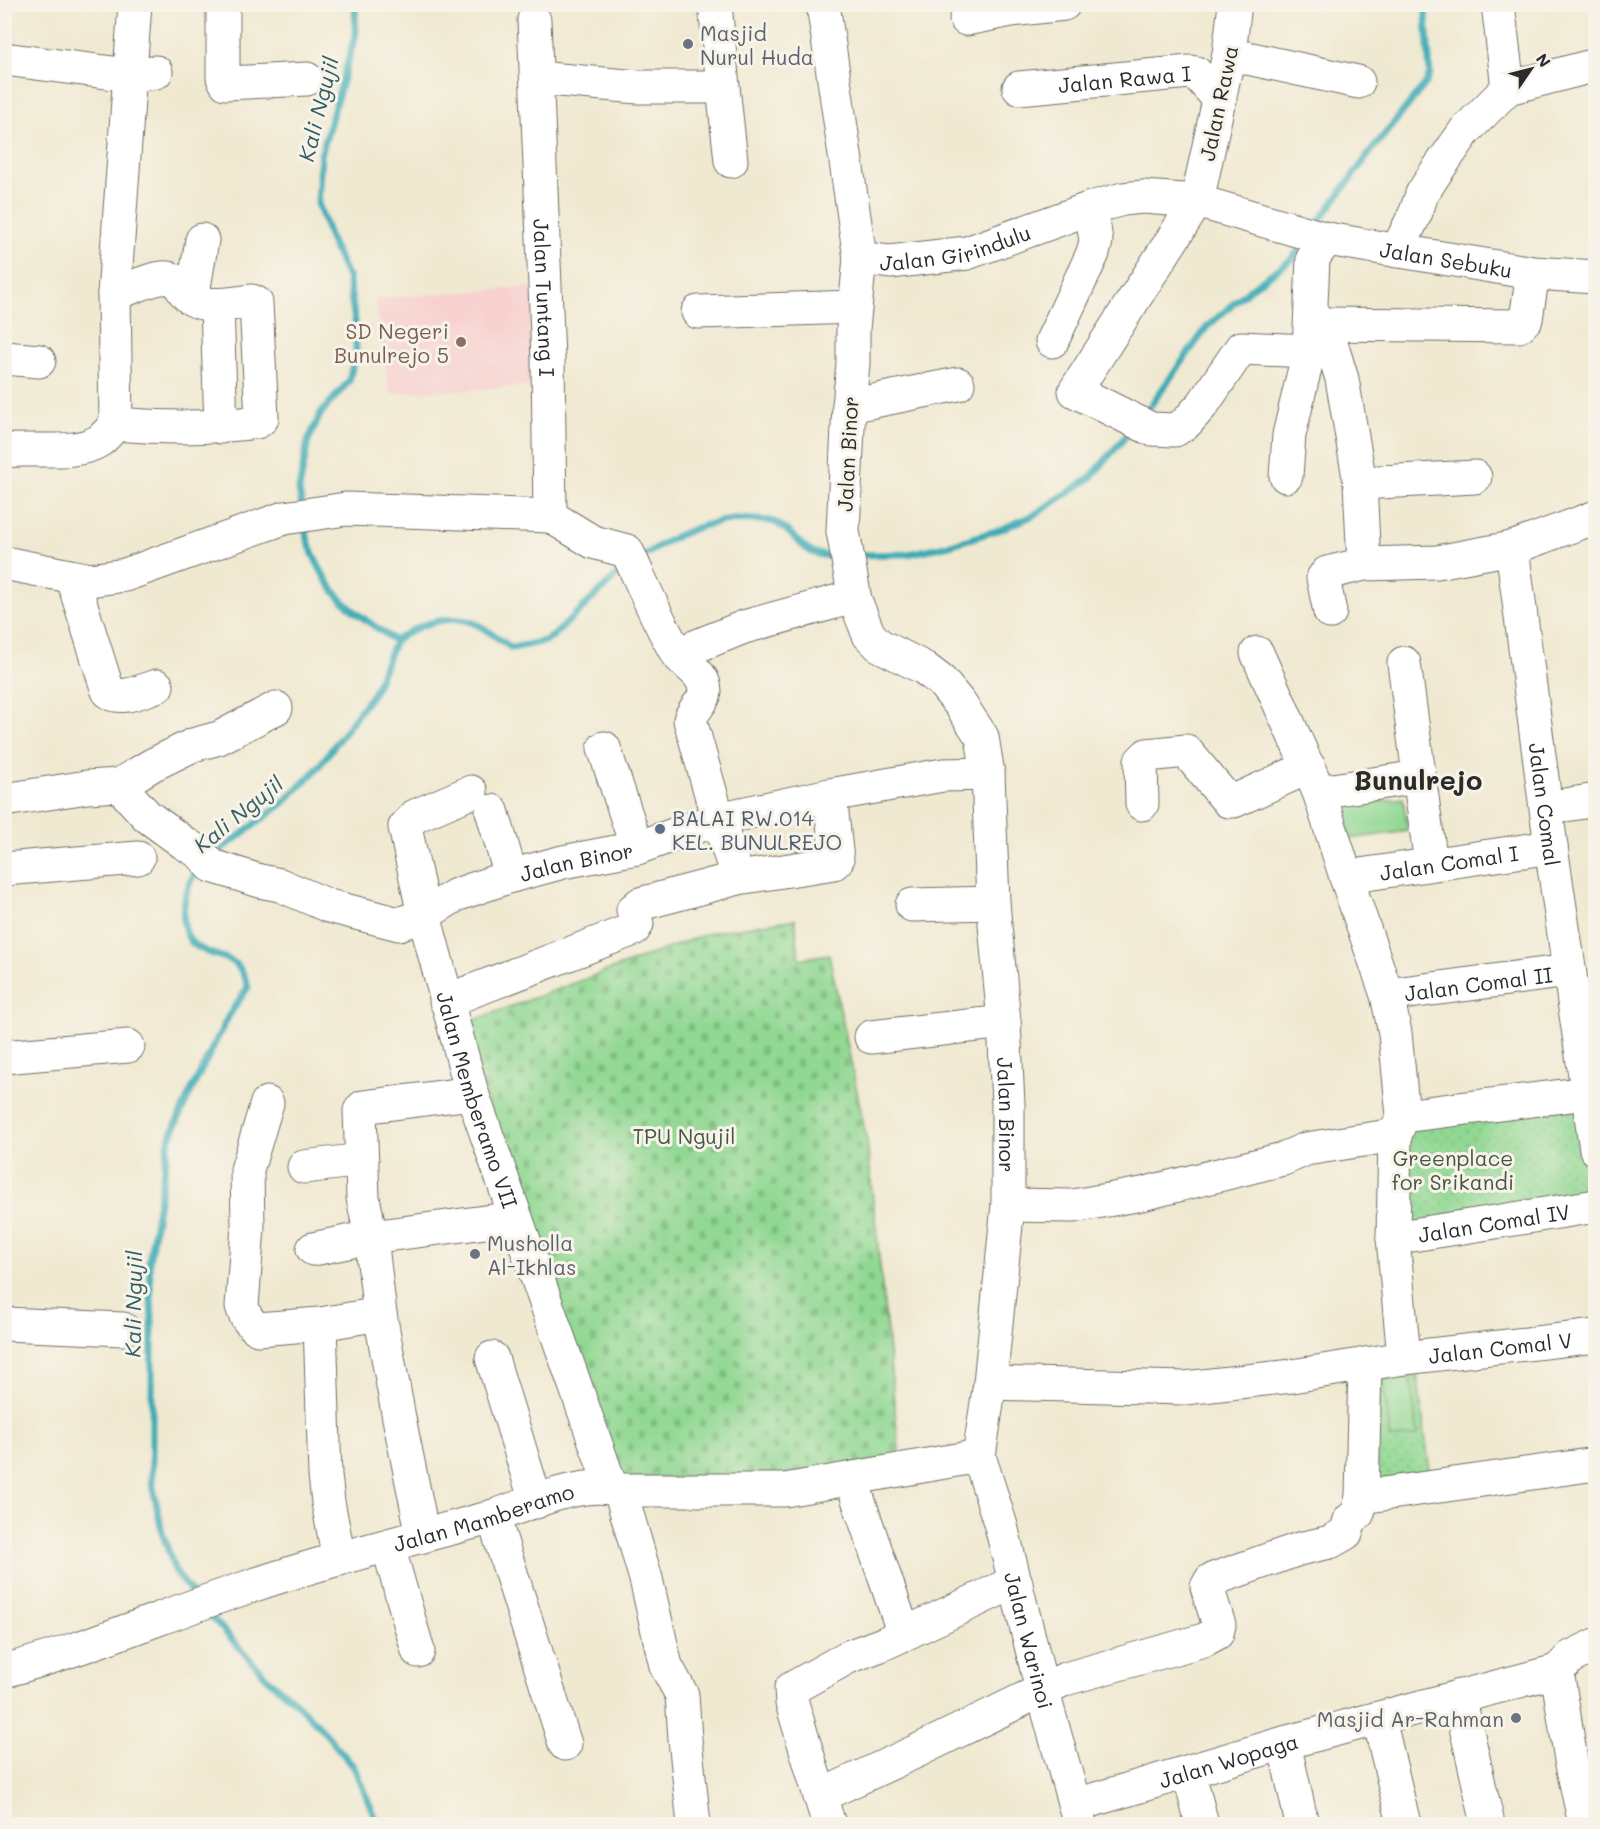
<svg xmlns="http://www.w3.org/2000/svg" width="1600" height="1829" font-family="Mali,sans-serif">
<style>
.built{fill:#f7d0cf}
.cemetery{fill:url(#cemetery-stones);stroke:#5e825f;stroke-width:1.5}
.park{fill:url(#park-dots);stroke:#5e825f;stroke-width:1.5}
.garden{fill:#91d893;stroke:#5e825f;stroke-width:1.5}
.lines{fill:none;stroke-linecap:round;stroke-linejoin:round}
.stream{stroke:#3aabb6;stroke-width:7}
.minor-casing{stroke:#706e65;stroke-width:35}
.minor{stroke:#fff;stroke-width:33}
.worship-dot{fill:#6b7280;stroke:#f7f3e8;stroke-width:2}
.education-dot{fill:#8d6e63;stroke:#f7f3e8;stroke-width:2}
.service-dot{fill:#5c6f8a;stroke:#f7f3e8;stroke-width:2}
.labels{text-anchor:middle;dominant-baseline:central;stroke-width:6;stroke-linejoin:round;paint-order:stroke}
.worship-label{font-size:21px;fill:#5b616d;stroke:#f7f3e8;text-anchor:start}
.street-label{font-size:21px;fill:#2b2b2b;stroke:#f7f3e8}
.education-label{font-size:21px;fill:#785e54;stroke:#f7f3e8;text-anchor:end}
.service-label{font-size:21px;fill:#4e5e75;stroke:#f7f3e8;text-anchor:start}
.park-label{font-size:21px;fill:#445645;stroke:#f7f3e8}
.water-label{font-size:22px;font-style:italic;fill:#315e63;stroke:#f7f3e8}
.district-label{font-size:27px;font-weight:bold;fill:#2b2b2b;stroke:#f7f3e8}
</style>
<defs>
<pattern id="cemetery-stones" width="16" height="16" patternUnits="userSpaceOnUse" patternTransform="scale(1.5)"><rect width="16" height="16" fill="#91d893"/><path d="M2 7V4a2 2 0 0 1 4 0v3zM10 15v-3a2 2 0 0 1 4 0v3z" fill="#7dba7f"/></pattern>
<pattern id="park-dots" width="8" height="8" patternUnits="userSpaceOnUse" patternTransform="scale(1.5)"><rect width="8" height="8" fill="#91d893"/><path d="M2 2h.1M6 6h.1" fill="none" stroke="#7dba7f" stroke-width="1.8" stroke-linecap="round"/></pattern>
</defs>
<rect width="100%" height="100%" fill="#f7f3e8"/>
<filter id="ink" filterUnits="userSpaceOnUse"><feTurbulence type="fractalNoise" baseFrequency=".0167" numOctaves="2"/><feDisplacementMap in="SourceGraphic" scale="12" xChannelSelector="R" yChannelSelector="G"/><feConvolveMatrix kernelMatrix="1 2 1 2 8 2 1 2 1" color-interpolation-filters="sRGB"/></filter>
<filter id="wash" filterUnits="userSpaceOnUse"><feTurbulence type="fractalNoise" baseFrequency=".008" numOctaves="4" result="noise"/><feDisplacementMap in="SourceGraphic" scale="24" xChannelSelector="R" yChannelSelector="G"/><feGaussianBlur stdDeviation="1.35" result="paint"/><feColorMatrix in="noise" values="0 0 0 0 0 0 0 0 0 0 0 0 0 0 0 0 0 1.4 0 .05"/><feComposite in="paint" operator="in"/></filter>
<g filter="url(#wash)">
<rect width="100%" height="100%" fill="#f0e9d1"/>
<path class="built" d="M538,286L543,385L390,394L375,299Z"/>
<path class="cemetery" d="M795,919L799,959L829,954L867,1141L900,1458L765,1478H617L461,1025L709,933Z"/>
<g class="park">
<path d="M1579,1107L1593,1193L1404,1229L1408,1125Z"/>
<path d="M1416,1366L1431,1480L1376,1479L1377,1374Z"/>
</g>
<g class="garden">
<path d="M1403,798L1408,831L1349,839L1344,806Z"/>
<path d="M1410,1376L1418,1435L1391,1439L1383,1379Z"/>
</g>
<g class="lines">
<g class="stream">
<path d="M1315,227L1369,154L1426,83L1430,74L1425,4"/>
<path d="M1143,416L1207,327L1250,289L1291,260L1305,241"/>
<path d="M302,506L299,490L308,441L321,413L349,381L356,351L355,321L348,277L330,239L318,203L321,155L356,33L355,4"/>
<path d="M856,555L908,554L950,545L1002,529L1034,515L1090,478L1132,429"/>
<path d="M641,558C675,533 714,516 758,520C764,521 771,520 776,523C804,539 799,557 839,556"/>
<path d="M395,641C417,625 448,612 476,624C488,630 500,640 512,648L545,641L553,636L616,576L627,568"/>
<path d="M214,855L282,804L317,769L374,692L395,641C378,628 358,616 343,601C324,582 308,549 304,523"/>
<path d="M194,1596L175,1571L162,1532L152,1482V1318L149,1262L169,1140L189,1095L228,1017L248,987C238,951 221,962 196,946C174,931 184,881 201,866"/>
<path d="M206,1611L270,1681L292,1699L319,1726L354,1767L378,1824"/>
</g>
</g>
</g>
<g filter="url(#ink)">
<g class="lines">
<g class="minor-casing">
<g id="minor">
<path d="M223,4V78L226,83L307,79"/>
<path id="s1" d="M823,4L860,258L890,262L967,253L1091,208L1123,199L1143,197L1197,201L1327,239L1533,273L1596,277"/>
<path d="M1235,4L1229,54L1197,201L1075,391L1151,429L1175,430L1186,423L1203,404L1241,348L1309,351L1313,258L1327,239"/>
<path d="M1498,4L1508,88"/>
<path d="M966,19L1011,10L1064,4"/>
<path id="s2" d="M534,20L548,359L550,516"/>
<path d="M1229,54L1358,82"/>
<path d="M4,59L129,75L156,72"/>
<path d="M537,78L638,87H723L715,4"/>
<path d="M723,87L731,161"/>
<path id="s3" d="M1019,88L1190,72L1196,73L1220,100"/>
<path d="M1397,251L1416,212L1422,194L1434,175L1465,131L1508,88L1596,65"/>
<path id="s4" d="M860,258L853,329V363L849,406L843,531L855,600L869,635L879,645L924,668L941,681L960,704L982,737L988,774L993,903L1004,1022L1008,1104V1205L990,1383L979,1456L1001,1526L1042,1689L1080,1824"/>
<path d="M192,299L202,240"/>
<path d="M217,305L221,427"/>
<path d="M698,312L855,307"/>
<path d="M1325,324L1342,379L1360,483L1364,564"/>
<path d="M1311,327L1325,324L1519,326L1526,319L1533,273"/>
<path d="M1052,341L1093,253L1096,241L1091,208"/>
<path d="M4,358L39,361"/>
<path d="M849,406L958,384"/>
<path d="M116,424L114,294L135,4"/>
<path d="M4,451C32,447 75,456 99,441C105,437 111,429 116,424C164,428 209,429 257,422L262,418L256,303L252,301C235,303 208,309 192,299C182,294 181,280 168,278C155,276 127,290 114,294"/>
<path d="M1286,476L1289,435L1309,351"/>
<path d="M1360,483L1475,477"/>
<path id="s5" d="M1596,517L1512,548L1551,847L1596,1149"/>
<path d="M4,563L90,580L125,575L284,518L346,509L550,516L593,542L627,551C642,583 658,622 676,652C685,666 705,672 705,692C704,702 692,710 690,720L718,819L738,878L640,904L633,910L637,924L634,929L446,1001"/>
<path d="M72,577L108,691C120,702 143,690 157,686"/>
<path d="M1330,612L1323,578L1327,573L1364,564L1437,562L1512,548"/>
<path d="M1257,653L1319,792L1346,877L1387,995L1395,1033L1403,1116L1395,1135L1393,1238L1404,1358"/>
<path d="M677,654L744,627L846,599L855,600"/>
<path d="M1404,663L1431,864"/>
<path d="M604,748L637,848"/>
<path d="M119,785L152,765L193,745L219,738L276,708"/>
<path id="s6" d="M471,792L415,816L405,827L424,915L472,1093L611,1487"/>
<path d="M1319,792L1419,777"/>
<path id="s7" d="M4,800L87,787L119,785L147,816L184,843L200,853L212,866L260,881L280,885L329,906L399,924L424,915L456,895L511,876L563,862L637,848L718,819L830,795L943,775L988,774"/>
<path d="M1142,804L1141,761L1147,755L1186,751L1228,801H1234L1309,767"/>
<path d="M1547,808L1596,800"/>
<path d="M492,811L511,876"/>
<path d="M4,869L138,858"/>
<path id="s8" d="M1346,877L1551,847"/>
<path d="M738,878L834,863L837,860L830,795"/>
<path d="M912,905L993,903"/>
<path id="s9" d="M1387,995L1568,971"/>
<path d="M871,1037L1004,1022"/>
<path d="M4,1057L128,1046"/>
<path d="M267,1103L247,1170L248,1227L242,1306C245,1317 249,1322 258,1329L320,1324L380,1314"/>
<path d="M1403,1116L1587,1093"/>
<path d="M304,1167L362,1160"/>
<path d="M1008,1205L1073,1206L1142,1194L1283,1159L1306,1149L1395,1135"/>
<path id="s10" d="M1393,1238L1596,1206"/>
<path d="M313,1249L371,1237L515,1218"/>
<path d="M4,1324L123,1329"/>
<path d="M320,1324L325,1475L328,1502L339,1559"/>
<path d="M492,1358L536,1502"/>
<path id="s11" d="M990,1383L1185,1388L1292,1376L1404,1358L1596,1336"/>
<path d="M854,1478L857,1496L904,1634"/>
<path d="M620,1490L646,1579L666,1666L682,1695L685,1739L694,1824"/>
<path d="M1362,1497L1596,1464"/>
<path d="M493,1516L565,1744"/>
<path d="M423,1536L399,1418L380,1314L371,1237L363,1198L360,1111L363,1107L472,1093"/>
<path d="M388,1546L418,1651"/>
<path id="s12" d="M4,1671C86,1649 164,1615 245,1588C324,1561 404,1541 485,1519C524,1507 580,1478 620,1490H785L979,1456"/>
<path d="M1557,1671L1571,1760L1585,1824"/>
<path d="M1557,1671L1571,1657L1596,1645"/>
<path d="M1459,1696L1488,1824"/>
<path d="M1379,1719L1404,1824"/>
<path d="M1284,1743L1302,1824"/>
<path d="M1189,1773L1202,1824"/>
<path d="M820,1796L792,1703L791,1689L848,1657L883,1644L1002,1588L1016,1583"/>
<path id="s13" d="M1076,1805L1284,1743L1557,1671"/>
<path d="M829,1824L820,1796L917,1751L1065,1679L1204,1640L1217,1633L1219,1625L1207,1587L1211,1580L1299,1549L1330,1542L1346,1533L1350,1520L1358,1513L1362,1497L1365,1364"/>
</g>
</g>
<use href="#minor" class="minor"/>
</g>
</g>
<g class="worship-dot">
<circle cx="688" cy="44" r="6"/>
<circle cx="475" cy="1254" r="6"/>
<circle cx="1516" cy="1718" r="6"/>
</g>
<circle class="education-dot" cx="461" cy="342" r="6"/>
<circle class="service-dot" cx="660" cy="829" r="6"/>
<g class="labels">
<g class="worship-label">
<text x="700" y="32">Masjid<tspan x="700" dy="24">Nurul Huda</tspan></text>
<text x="487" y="1242">Musholla<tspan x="487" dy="24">Al-Ikhlas</tspan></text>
<text x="1504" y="1718" text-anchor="end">Masjid Ar-Rahman</text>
</g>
<g class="street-label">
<text stroke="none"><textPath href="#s3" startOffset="106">Jalan Rawa I</textPath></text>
<text transform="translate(1218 103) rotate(-78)">Jalan Rawa</text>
<text stroke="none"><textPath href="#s1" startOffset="354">Jalan Girindulu</textPath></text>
<text stroke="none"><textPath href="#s1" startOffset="860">Jalan Sebuku</textPath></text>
<text stroke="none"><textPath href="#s2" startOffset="278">Jalan Tuntang I</textPath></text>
<text transform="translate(847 454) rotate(-87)">Jalan Binor</text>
<text stroke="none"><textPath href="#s5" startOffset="348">Jalan Comal</textPath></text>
<text stroke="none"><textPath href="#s7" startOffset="626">Jalan Binor</textPath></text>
<text stroke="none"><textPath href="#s8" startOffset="104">Jalan Comal I</textPath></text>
<text stroke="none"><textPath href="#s9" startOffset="92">Jalan Comal II</textPath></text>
<text stroke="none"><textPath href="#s6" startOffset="358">Jalan Memberamo VII</textPath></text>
<text stroke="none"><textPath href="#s4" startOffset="916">Jalan Binor</textPath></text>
<text stroke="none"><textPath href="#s10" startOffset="102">Jalan Comal IV</textPath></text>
<text stroke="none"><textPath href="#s11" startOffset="513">Jalan Comal V</textPath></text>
<text stroke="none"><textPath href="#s12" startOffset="504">Jalan Mamberamo</textPath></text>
<text stroke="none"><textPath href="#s4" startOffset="1450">Jalan Warinoi</textPath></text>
<text stroke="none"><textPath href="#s13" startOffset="159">Jalan Wopaga</textPath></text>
</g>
<g class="education-label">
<text x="449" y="330">SD Negeri<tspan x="449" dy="24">Bunulrejo 5</tspan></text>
</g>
<g class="service-label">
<text x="672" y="817">BALAI RW.014<tspan x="672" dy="24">KEL. BUNULREJO</tspan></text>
</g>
<g class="park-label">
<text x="684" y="1135">TPU Ngujil</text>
<text x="1453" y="1157">Greenplace<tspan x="1453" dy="24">for Srikandi</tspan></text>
</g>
<g class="water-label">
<text transform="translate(318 109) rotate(-76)">Kali Ngujil</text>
<text transform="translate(238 814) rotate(-39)">Kali Ngujil</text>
<text transform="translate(133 1304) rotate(-89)">Kali Ngujil</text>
</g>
<g class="district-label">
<text x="1418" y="779">Bunulrejo</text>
</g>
</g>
<rect width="1600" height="1829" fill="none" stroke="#f7f3e8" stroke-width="24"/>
<g transform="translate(1531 69) rotate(55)" stroke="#f7f3e8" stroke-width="4.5" paint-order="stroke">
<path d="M0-4.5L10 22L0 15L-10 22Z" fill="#2b2b2b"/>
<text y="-9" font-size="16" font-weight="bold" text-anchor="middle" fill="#2b2b2b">N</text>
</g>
</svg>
